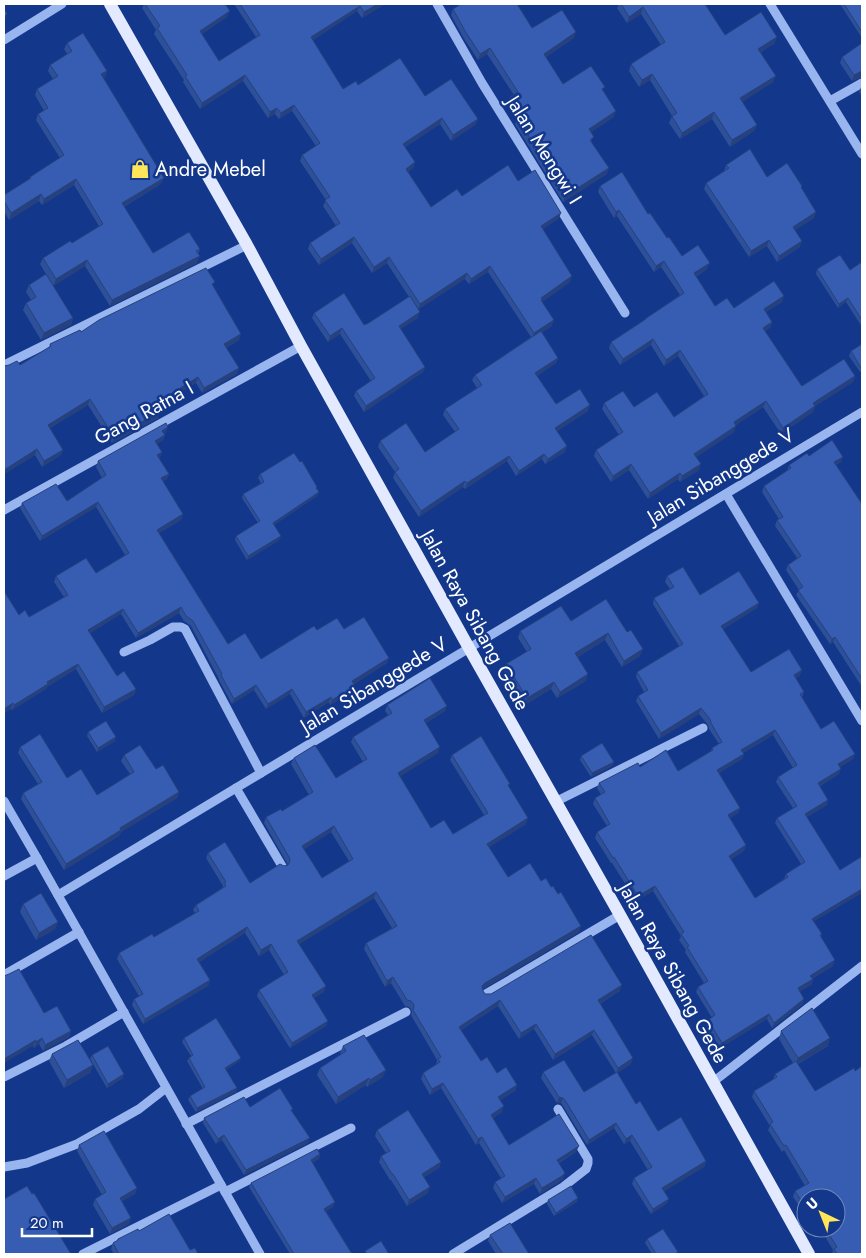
<svg xmlns="http://www.w3.org/2000/svg" width="866" height="1258" font-family="Jost,sans-serif">
<style>
.lines{fill:none;stroke-linecap:round;stroke-linejoin:round}
.minor{stroke:#99b5f0;stroke-width:9}
.major{stroke:#e3eaff;stroke-width:12}
.wall{fill:#2e5099;fill-rule:evenodd}
.shaded-wall{fill:#26417d}
.building{fill:#365db2;stroke:#26417d;fill-rule:evenodd}
.labels{text-anchor:middle;dominant-baseline:central;stroke-width:5;stroke-linejoin:round;paint-order:stroke}
.street-label{font-size:20px;fill:#fff;stroke:#13378a}
.poi-label{font-size:20px;fill:#fff;stroke:#13378a;text-anchor:start}
</style>
<rect width="100%" height="100%" fill="#13378a"/>
<g class="lines">
<g class="minor">
<path d="M437,4L482,83L625,313"/>
<path d="M770,4L862,154"/>
<path d="M4,40L62,4"/>
<path d="M830,101L862,83"/>
<path d="M4,365L247,245"/>
<path d="M726,494L862,721"/>
<path d="M4,510L301,346"/>
<path d="M124,652L150,640L173,627H181L185,629L261,773"/>
<path d="M236,788L282,866"/>
<path d="M4,801L37,858L260,1254"/>
<path d="M555,802L703,728"/>
<path d="M4,876L37,858"/>
<path d="M58,895L862,412"/>
<path d="M4,975L79,932"/>
<path d="M486,994L620,915"/>
<path d="M4,1077L66,1046L124,1012"/>
<path d="M713,1082L862,966"/>
<path d="M186,1124L406,1012"/>
<path d="M4,1167L27,1163L77,1144L139,1109L166,1088"/>
<path d="M225,1192L351,1128"/>
<path d="M83,1254L221,1185"/>
<path d="M453,1254L563,1187L586,1169L588,1163V1159L558,1109"/>
</g>
<path class="major" d="M110,4L247,245L301,346L469,648L620,915L809,1254"/>
</g>
<g class="wall">
<path d="M144,4H225L227,17L202,34L219,61L256,37L234,4H385L362,18L357,11L313,40L343,89L358,85L425,96L478,119L475,125L451,141L440,124L405,147L415,162L413,168L408,172L431,207L462,196L518,181L559,218L543,229L570,282L542,302L552,326L542,332L558,358L556,363L537,376L556,404L588,411L557,431L565,452L545,464L542,459L516,476L507,461L465,489L463,487L419,517L393,478L395,472L378,447L380,441L425,452L455,432L443,415L445,409L477,388L472,380L475,375L531,337L488,272L469,284L465,279L418,309V318L400,329L425,367L423,372L364,412L354,396L356,391L371,381L340,334L328,342L312,318L314,313L364,325L367,324L409,297L387,263L372,273L352,243L319,265L308,249L310,243L336,226L323,206L326,200L300,161L302,155L316,146L292,111L279,119L275,114L268,118L243,81L200,109L183,82L184,80L154,34L156,30L142,8Z"/>
<path d="M619,4H705L725,35L775,43L761,52L773,82L742,102L757,125L754,131L730,147L712,119L680,139L669,123L672,116L650,80L639,87L629,71L631,64L661,45L641,14L627,23L617,8Z"/>
<path d="M840,4H862V38Z"/>
<path d="M518,5L532,28L574,38L546,57L563,84L604,92L614,117L591,132L592,143L607,174L563,202L515,124L517,119L508,103L510,97L514,95L487,54L478,60L463,37L451,15L453,9Z"/>
<path d="M67,43L107,71L105,77L103,78L161,184L124,207L153,253L200,249L198,254L197,263L110,306L85,266L53,286L40,264L43,258L72,243L99,226L74,185L42,205L39,201L9,220L4,211V195L29,179L30,177L60,158L36,120L38,114L44,111L35,95L37,89L53,79L48,71L50,65L67,54L64,49Z"/>
<path d="M862,43V77L852,81L840,63L842,57Z"/>
<path d="M862,85V96L859,92Z"/>
<path d="M726,165L767,177L801,188L814,218L795,230L800,247L777,262L767,246L749,257L704,189L706,183L724,171Z"/>
<path d="M600,186L648,214L682,256L707,269L696,277L715,306L734,308L782,302L766,312L772,322L770,328L765,331L802,386L855,376L853,382L815,406L813,412L781,434L763,407L736,425L734,432L696,457L699,470L680,482L678,479L648,499L629,470L611,482L594,456L596,450L619,435L602,409L604,403L634,407L674,417L704,396L678,356L664,366L651,345L620,365L609,348L611,342L644,320L645,319L680,295L661,267L654,272L617,216L614,218L598,192Z"/>
<path d="M862,262V327L846,302L838,308L816,274L817,269L850,270Z"/>
<path d="M29,285L73,318L71,325L41,340L23,310L26,303L31,300L26,292Z"/>
<path d="M213,287L239,340L226,348L239,368L237,374L202,393L196,383L157,407L158,418L112,443L88,405L50,428L63,450L61,455L42,467L35,455L4,474V366L20,365L49,348L50,344L81,332Z"/>
<path d="M862,344V370L860,372L849,356L851,351Z"/>
<path d="M166,433L164,434L165,435L163,440L157,444L162,452L159,458L169,474L167,479L163,481L183,514L181,520L159,533L228,644L261,659L317,630L344,629L389,658L387,663L354,684L355,686L353,691L330,705L329,702L304,718L290,694L266,709L254,690L232,704L219,680V679L191,626L184,621L179,613L136,638L121,614L90,633L117,676L136,689L134,695L102,713L76,669L47,687L46,689L12,710L11,709L4,713V591L19,615L29,617L64,597L54,582L56,576L96,573L125,555L96,507L40,541L20,508L22,503L67,501L102,478L96,467L98,461Z"/>
<path d="M809,456L841,462L836,465L862,504V687L833,642L830,644L796,595L799,590L786,570L788,565L797,558L775,526L777,520L779,519L762,492L764,486L787,471L789,465Z"/>
<path d="M260,474L317,488L319,492L317,496L274,525L279,540L247,560L235,540L236,536L258,523L242,498L243,494L261,483L258,478Z"/>
<path d="M667,576L700,595L759,603L757,608L723,629L751,672L802,670L800,675L796,678L804,692L802,697L821,729L855,754L853,759L840,767L839,774L820,786L828,800L827,805L807,817L814,922L822,934L821,937L833,966L812,979H813L811,985L800,991L803,1004L772,1028L767,1019L720,1048L706,1025L708,1020L712,1018L696,992L698,987L704,983L685,952L686,950L679,940L681,936L653,891L636,901L612,863H611L595,838L597,832L607,826L593,804L595,798L601,795L597,788L599,783L640,767L678,771L711,751L712,748L719,744L709,729L708,725L699,714L659,739L636,701L638,696L644,692L636,677L637,672L679,646L653,604L654,598L670,589L665,582ZM773,735L793,768L778,777L776,782L793,808L777,818L775,823L801,864L786,874L784,879L755,898L731,859L744,851L746,845L730,818L738,813L740,808L718,773L742,759L744,754L743,753Z"/>
<path d="M606,599L640,656L622,667L605,640L578,657L586,681L557,698L551,689L525,705L504,671L506,664L527,652L518,638L520,631L571,621Z"/>
<path d="M387,705L445,711L426,723L438,753L400,776L431,828L453,834L484,815L450,760L452,755L509,787L526,824L489,847L508,877L541,881L579,932L483,989V991L485,994L620,991L600,1004L631,1064L617,1073L636,1104L658,1131L706,1161L704,1167L664,1191L669,1199L666,1204L651,1214L632,1184L634,1178L648,1170L630,1141L624,1144L614,1128L587,1145L563,1106L561,1103H557L541,1078L543,1072L584,1092L616,1073L592,1035L553,1060L534,1029L519,1039L498,1006L461,1030L481,1061L497,1073L517,1085L515,1091L500,1100L502,1112L493,1118L509,1145L576,1152L559,1163L563,1179L559,1182L540,1194L534,1184L502,1203L493,1188L495,1182L501,1178L479,1143L476,1145L441,1088L430,1095L421,1079L423,1073L436,1065L437,1060L411,1015L412,1012L411,1009L409,1007L405,1006L391,983L385,987L364,949L366,943L392,928L374,898L299,944L324,992L314,998L328,1021L326,1026L290,1048L257,996L259,990L284,975L269,950L259,956L245,933L199,962L210,980L208,986L143,1024L132,1005L134,999L139,996L117,959L119,953L154,937L195,913L193,910L196,905L222,888L223,886L206,858L208,853L250,883L284,866L288,865L287,863L264,823L266,817L282,811L309,795L291,764L294,758L336,778L363,762L351,742L353,737L388,715L385,711ZM331,832L349,861L322,878L304,849Z"/>
<path d="M88,732L115,741L97,752L87,736Z"/>
<path d="M20,747L67,778L97,795L130,774L121,761L124,755L156,769L179,792L177,798L121,832L119,836L64,870L21,799L23,793L38,784L18,753Z"/>
<path d="M581,756L614,762L612,766L591,777L580,760Z"/>
<path d="M23,904L58,922L55,929L36,940L20,912Z"/>
<path d="M44,1013L71,1031L69,1037L43,1051L39,1044L34,1048L33,1046Z"/>
<path d="M781,1031L828,1046L798,1064L815,1091L855,1071L862,1254H832L833,1250L820,1228H836L806,1198V1212L804,1213L793,1197L795,1191L805,1186L784,1150L782,1152L768,1130L770,1126L752,1097L754,1091L773,1080L775,1074L793,1063L779,1039Z"/>
<path d="M184,1038L239,1061L226,1070L237,1088L236,1092L196,1112L188,1100L190,1096L203,1089L187,1061L189,1058L191,1056L182,1042Z"/>
<path d="M343,1046L383,1077L367,1087L366,1085L336,1104L317,1075L320,1068L341,1055L340,1053Z"/>
<path d="M52,1054L93,1065L90,1073L64,1088L49,1061Z"/>
<path d="M92,1055L123,1078L107,1088L90,1059Z"/>
<path d="M250,1107L292,1112L308,1143L244,1175L222,1140L216,1144L203,1123L204,1118Z"/>
<path d="M377,1130L441,1162L439,1168L424,1177L428,1193L407,1206L391,1180H390L379,1162L381,1156L386,1153L375,1136Z"/>
<path d="M79,1145L137,1188L135,1194L122,1201L129,1224L110,1234L93,1205L95,1199L102,1195L77,1151Z"/>
<path d="M320,1154L319,1159L312,1163L333,1207L326,1211L352,1254H290L249,1187L251,1183Z"/>
<path d="M548,1200L577,1202L554,1216L547,1204Z"/>
<path d="M139,1231L190,1250L198,1254H114L111,1249L113,1243L117,1241L118,1239Z"/>
<path d="M490,1235L529,1254H496L488,1241Z"/>
<path d="M647,1239L677,1254H652L645,1243Z"/>
</g>
<g class="shaded-wall">
<path d="M378,4H385L362,18L364,12Z"/>
<path d="M360,6L357,11L309,43L311,37Z"/>
<path d="M643,7L641,14L627,23L629,17Z"/>
<path d="M230,11L227,17L198,37L200,31Z"/>
<path d="M7,14L5,20L4,21V17Z"/>
<path d="M576,32L574,38L542,60L544,54Z"/>
<path d="M777,37L775,43L756,55L758,49Z"/>
<path d="M490,48L487,54L478,60L480,54Z"/>
<path d="M107,71L105,77L99,80L101,74Z"/>
<path d="M862,71V77L852,81L854,75Z"/>
<path d="M652,74L650,80L639,87L642,80Z"/>
<path d="M245,75L243,81L200,109L202,103Z"/>
<path d="M776,76L773,82L738,105L740,98Z"/>
<path d="M294,105L292,111L279,119L281,113Z"/>
<path d="M277,108L275,114L268,118L270,112Z"/>
<path d="M616,111L614,117L587,135L589,129Z"/>
<path d="M714,112L712,119L680,139L682,133Z"/>
<path d="M442,118L440,124L401,149L403,144Z"/>
<path d="M478,119L475,125L451,141L453,135Z"/>
<path d="M757,125L754,131L730,147L732,140Z"/>
<path d="M415,162L413,168L404,175L406,169Z"/>
<path d="M609,168L607,174L563,202L565,196Z"/>
<path d="M164,178L161,184L120,209L122,203Z"/>
<path d="M76,179L74,185L42,205L44,199Z"/>
<path d="M41,194L39,201L9,220L11,213Z"/>
<path d="M619,210L617,216L614,218L616,212Z"/>
<path d="M816,212L814,218L791,233L793,227Z"/>
<path d="M561,213L559,218L539,232L541,226Z"/>
<path d="M354,237L352,243L319,265L321,259Z"/>
<path d="M769,240L767,246L749,257L751,251Z"/>
<path d="M802,241L800,247L777,262L779,256Z"/>
<path d="M200,256L197,263L110,306L112,300Z"/>
<path d="M389,257L387,263L372,273L374,267Z"/>
<path d="M87,260L85,266L53,286L56,279Z"/>
<path d="M664,261L661,267L654,272L656,266Z"/>
<path d="M710,263L707,269L692,279L694,273Z"/>
<path d="M490,266L488,272L469,284L471,279Z"/>
<path d="M467,273L465,279L418,310L420,304Z"/>
<path d="M572,276L570,282L542,302L541,298Z"/>
<path d="M784,296L782,302L762,315L764,309Z"/>
<path d="M848,298L846,302L838,308L839,304Z"/>
<path d="M420,312L418,318L396,332L399,326Z"/>
<path d="M73,318L71,325L41,340L44,333Z"/>
<path d="M554,320L552,326L532,339L534,333Z"/>
<path d="M772,322L770,328L761,334L763,328Z"/>
<path d="M342,328L340,334L328,342L330,336Z"/>
<path d="M241,334L239,340L222,350L224,344Z"/>
<path d="M653,339L651,345L620,365L623,359Z"/>
<path d="M680,350L678,356L664,366L666,360Z"/>
<path d="M558,358L556,363L533,378L535,373Z"/>
<path d="M425,367L423,372L364,412L366,406Z"/>
<path d="M239,368L237,374L202,393L204,388Z"/>
<path d="M855,376L853,382L811,409L813,403Z"/>
<path d="M198,377L196,383L153,410L155,404Z"/>
<path d="M90,399L88,405L46,430L48,425Z"/>
<path d="M766,401L763,407L732,428L734,422Z"/>
<path d="M590,405L588,411L553,434L555,428Z"/>
<path d="M815,406L813,412L781,434L783,428Z"/>
<path d="M160,412L158,418L112,443L114,437Z"/>
<path d="M736,426L734,432L692,460L694,454Z"/>
<path d="M168,427L166,433L160,437L162,431Z"/>
<path d="M165,435L163,440L153,447L155,441Z"/>
<path d="M567,446L565,452L545,464L548,459Z"/>
<path d="M37,449L35,455L4,474V470Z"/>
<path d="M63,450L61,455L42,467L44,461Z"/>
<path d="M162,452L160,458L155,461L157,455Z"/>
<path d="M544,454L542,459L516,476L519,471Z"/>
<path d="M509,456L507,461L465,489L467,483Z"/>
<path d="M843,457L841,462L832,468L834,462Z"/>
<path d="M631,464L629,470L611,482L613,476Z"/>
<path d="M701,464L699,470L680,482L682,476Z"/>
<path d="M680,473L678,479L648,499L650,493Z"/>
<path d="M169,474L167,479L159,484L161,478Z"/>
<path d="M465,481L463,487L419,517L421,511Z"/>
<path d="M319,492L317,496L271,527L273,523Z"/>
<path d="M98,502L96,507L40,541L42,536Z"/>
<path d="M183,514L181,520L155,535L157,530Z"/>
<path d="M281,536L279,540L247,560L248,556Z"/>
<path d="M759,603L757,608L720,631L721,626Z"/>
<path d="M181,607L179,613L136,638L138,633Z"/>
<path d="M123,609L121,614L86,636L88,630Z"/>
<path d="M608,633L605,640L573,660L575,653Z"/>
<path d="M835,637L833,642L830,644L832,639Z"/>
<path d="M643,649L640,656L622,667L624,661Z"/>
<path d="M389,658L387,663L350,687L352,681Z"/>
<path d="M78,664L76,669L47,687L46,689L12,710L14,705L47,682Z"/>
<path d="M802,670L800,675L792,681L794,675Z"/>
<path d="M588,674L586,681L557,698L560,692Z"/>
<path d="M554,682L551,689L525,705L527,698Z"/>
<path d="M256,685L254,690L232,704L234,699Z"/>
<path d="M355,686L353,691L330,705L332,700Z"/>
<path d="M136,689L134,695L102,713L104,707Z"/>
<path d="M292,689L290,694L266,709L268,704Z"/>
<path d="M331,697L329,702L304,718L306,712Z"/>
<path d="M13,703L11,709L4,713V709Z"/>
<path d="M447,706L445,711L421,726L424,720Z"/>
<path d="M701,708L699,714L659,739L661,733Z"/>
<path d="M775,730L773,735L739,755L741,750Z"/>
<path d="M116,737L115,741L97,752L98,748Z"/>
<path d="M440,747L438,753L396,779L398,773Z"/>
<path d="M744,754L742,759L715,776L717,770Z"/>
<path d="M855,754L853,759L836,770L838,764Z"/>
<path d="M614,762L612,766L591,777L592,773Z"/>
<path d="M841,769L839,774L816,788L818,783Z"/>
<path d="M179,792L177,798L121,832L119,836L64,870L66,864L120,828Z"/>
<path d="M828,800L827,805L804,819L805,814Z"/>
<path d="M740,808L738,813L726,821L728,815Z"/>
<path d="M528,818L526,824L485,850L487,844Z"/>
<path d="M334,826L331,832L300,852L302,846Z"/>
<path d="M746,845L744,851L727,861L729,856Z"/>
<path d="M655,886L653,891L636,901L638,896Z"/>
<path d="M862,889V893L810,924L812,919Z"/>
<path d="M376,892L374,898L295,947L297,941Z"/>
<path d="M58,922L55,929L36,940L39,933Z"/>
<path d="M581,926L579,932L483,989L482,986L485,983Z"/>
<path d="M247,927L245,933L195,965L197,959Z"/>
<path d="M271,944L269,950L259,956L261,950Z"/>
<path d="M835,960L833,966L808,981L810,976Z"/>
<path d="M393,977L391,983L385,987L387,981Z"/>
<path d="M813,979L811,985L796,994L798,988Z"/>
<path d="M210,980L208,986L143,1024L145,1019Z"/>
<path d="M622,985L620,991L596,1006L598,1000Z"/>
<path d="M326,986L324,992L310,1001L312,995Z"/>
<path d="M804,999L803,1004L772,1028L774,1023Z"/>
<path d="M500,1000L498,1006L457,1032L459,1027Z"/>
<path d="M769,1014L767,1019L720,1048L722,1043Z"/>
<path d="M328,1021L326,1026L290,1048L292,1043Z"/>
<path d="M536,1024L534,1029L519,1039L521,1033Z"/>
<path d="M594,1030L592,1035L553,1060L555,1054Z"/>
<path d="M71,1031L69,1037L43,1051L45,1045Z"/>
<path d="M42,1038L39,1044L34,1048L36,1042Z"/>
<path d="M830,1038L828,1046L795,1065L798,1058Z"/>
<path d="M36,1040L33,1046L4,1063V1059Z"/>
<path d="M241,1058L239,1061L224,1072L225,1068Z"/>
<path d="M633,1058L631,1064L616,1074L618,1068Z"/>
<path d="M93,1065L90,1073L64,1088L67,1080Z"/>
<path d="M386,1070L383,1077L367,1087L370,1080Z"/>
<path d="M124,1074L123,1078L107,1088L108,1084Z"/>
<path d="M369,1078L366,1085L336,1104L338,1097Z"/>
<path d="M443,1083L441,1088L430,1095L432,1089Z"/>
<path d="M517,1085L515,1091L496,1102L498,1097Z"/>
<path d="M237,1088L236,1092L196,1112L197,1108Z"/>
<path d="M559,1097L563,1098L561,1103H557Z"/>
<path d="M504,1106L502,1112L489,1121L491,1115Z"/>
<path d="M616,1123L614,1128L587,1145L589,1140Z"/>
<path d="M224,1135L222,1140L216,1144L218,1139Z"/>
<path d="M632,1135L630,1141L624,1144L626,1139Z"/>
<path d="M482,1137L479,1143L476,1145L478,1139Z"/>
<path d="M310,1138L308,1143L244,1175L246,1170Z"/>
<path d="M579,1146L576,1152L554,1165L557,1160Z"/>
<path d="M320,1154L319,1159L309,1165L311,1160Z"/>
<path d="M706,1161L704,1167L660,1194L662,1188Z"/>
<path d="M441,1162L439,1168L420,1179L422,1174Z"/>
<path d="M565,1173L563,1179L540,1194L542,1188Z"/>
<path d="M536,1178L534,1184L502,1203L505,1197Z"/>
<path d="M430,1187L428,1193L407,1206L409,1200Z"/>
<path d="M137,1188L135,1194L118,1204L120,1198Z"/>
<path d="M578,1198L577,1202L554,1216L556,1213Z"/>
<path d="M669,1199L666,1204L651,1214L653,1209Z"/>
<path d="M335,1202L333,1207L322,1213L324,1209Z"/>
<path d="M131,1218L129,1224L110,1234L112,1228Z"/>
</g>
<g class="building">
<path d="M145,4H225L230,11L200,31L219,61L260,35L240,4H378L364,12L360,6L311,37L343,89L356,81L358,85L400,58L425,96L451,79L478,119L453,135L442,118L403,144L415,162L406,169L431,207L457,189L462,196L508,165L518,181L535,170L561,213L541,226L572,276L541,298L543,300H541L554,320L534,333L490,266L471,279L467,273L420,304L389,257L374,267L354,237L321,259L310,243L340,223L325,200L330,197L302,155L320,143L294,105L281,113L277,108L270,112L245,75L202,103L185,76L187,75L157,28L160,26Z"/>
<path d="M461,4H517L532,28L562,10L576,32L544,54L563,84L591,66L605,87L602,89L616,111L589,129L594,137L590,140L609,168L565,196L518,118L521,116L510,97L518,92L490,48L480,54L465,31L453,9Z"/>
<path d="M621,4H705L725,35L761,12L777,37L758,49L776,76L740,98L757,125L732,140L714,112L682,133L672,116L677,113L652,74L642,80L631,64L665,42L643,7L629,17Z"/>
<path d="M844,4H862V32Z"/>
<path d="M4,8L7,14L4,17Z"/>
<path d="M83,33L107,71L101,74L164,178L122,203L153,253L189,232L200,249L196,251L200,256L112,300L87,260L56,279L43,258L70,241L72,243L103,224L76,179L44,199L41,194L11,213L4,201V195L31,178L30,177L64,155L38,114L48,108L37,89L58,76L50,65L72,51L67,43Z"/>
<path d="M862,43V71L854,75L842,57Z"/>
<path d="M750,149L767,177L787,163L802,186L801,187L816,212L793,227L802,241L779,256L769,240L751,251L706,183L729,168L726,165Z"/>
<path d="M622,172L648,214L650,213L667,238L669,237L682,256L698,245L710,263L694,273L715,306L727,298L734,308L774,281L784,296L764,309L772,322L763,328L801,385L802,386L844,359L855,376L813,403L815,406L783,428L766,401L734,422L736,426L694,454L701,464L682,476L680,473L650,493L631,464L613,476L596,450L623,432L604,403L623,391L634,407L657,392L674,417L708,394L680,350L666,360L653,339L623,359L611,342L646,319H645L684,293L664,261L656,266L619,210L616,212L600,186Z"/>
<path d="M840,255L850,270L862,262V320L848,298L839,304L817,269Z"/>
<path d="M206,268L215,282L212,284L241,334L224,344L239,368L204,388L198,377L155,404L160,412L114,437L90,399L48,425L63,450L44,461L37,449L4,470V366L9,365L17,361L20,365L51,346L50,344L80,330L81,332L99,320Z"/>
<path d="M46,274L73,318L44,333L26,303L36,297L29,285Z"/>
<path d="M344,293L364,325L366,324H367L410,296L420,312L399,326L425,367L366,406L356,391L375,378L342,328L330,336L314,313Z"/>
<path d="M541,331L558,358L535,373L556,404L580,389L590,405L555,428L567,446L548,459L544,454L519,471L509,456L467,483L465,481L421,511L395,472L399,469L380,441L406,423L425,452L459,429L445,409L482,385L475,375Z"/>
<path d="M862,344V367L861,368L851,351Z"/>
<path d="M166,423L168,427L162,431L165,435L155,441L162,452L157,455L169,474L161,478L183,514L157,530L228,644L245,633L261,659L314,626L317,630L337,618L344,629L364,617L389,658L352,681L355,686L332,700L331,697L306,712L292,689L268,704L256,685L234,699L221,675L222,674L193,621L186,616L181,607L138,633L123,609L88,630L117,676L124,671L136,689L104,707L78,664L47,682L48,684L14,705L13,703L4,709V591L19,615L25,610L29,617L68,595L56,576L86,558L96,573L129,553L98,502L42,536L22,503L56,484L67,501L106,475L98,461Z"/>
<path d="M832,440L843,457L834,462L862,504V679L835,637L832,639L798,590L803,587L788,565L801,556L777,520L783,517L764,486L791,468L789,465L807,453L809,456Z"/>
<path d="M294,453L300,462L302,461L317,487L316,488L319,492L273,523L281,536L248,556L236,536L260,521L243,494L264,482L260,474Z"/>
<path d="M683,567L700,595L739,571L759,603L721,626L751,672L789,649L802,670L794,675L804,692L800,694L821,729L834,721L855,754L838,764L841,769L818,783L828,800L805,814L840,870L861,857L862,859V889L812,919L822,934L820,935L835,960L810,976L813,979L798,988L804,999L774,1023L769,1014L722,1043L708,1020L715,1015L698,987L708,981L687,947L689,946L681,934L684,932L655,886L638,896L614,857L613,858L597,832L610,824L595,798L605,792L599,783L638,763L640,767L666,750L678,771L713,750L712,748L722,742L711,723L710,719L701,708L661,733L638,696L648,690L637,672L683,644L654,598L674,587L667,576ZM775,730L797,765L778,777L797,806L777,818L805,862L786,874L788,877L755,898L729,856L746,845L728,815L740,808L717,770L744,754L741,750Z"/>
<path d="M606,599L627,632L631,630L643,649L624,661L608,633L575,653L588,674L560,692L554,682L527,698L506,664L531,649L520,631L561,606L571,621Z"/>
<path d="M430,678L447,706L424,720L440,747L398,773L431,828L444,820L453,834L488,813L452,755L481,736L510,784L508,785L528,818L487,844L508,877L530,863L541,881L546,878L551,887L553,886L558,894L561,892L581,926L485,983L482,986L483,991L485,994H491L591,935L622,985L598,1000L633,1058L618,1068L594,1030L555,1054L536,1024L521,1033L500,1000L459,1027L481,1061L487,1057L497,1073L506,1067L517,1085L498,1097L504,1106L491,1115L509,1145L559,1114L579,1146L557,1160L565,1173L562,1176L542,1188L536,1178L505,1197L495,1182L505,1176L482,1137L478,1139L443,1083L432,1089L423,1073L440,1062L438,1059L441,1057L413,1010L414,1006L413,1003L411,1001L407,1000L393,977L387,981L366,943L397,926L376,892L297,941L326,986L312,995L328,1021L292,1043L259,990L288,972L271,944L261,950L247,927L197,959L210,980L145,1019L134,999L143,994L119,953L152,934L154,937L199,911L196,905L226,886L224,883L226,882L208,853L225,842L250,883L280,864L284,866L288,865L290,861L289,857L266,817L281,809L282,811L313,792L294,758L315,745L336,778L367,759L353,737L392,713L387,705ZM334,826L353,859L322,878L302,846Z"/>
<path d="M106,721L116,737L98,748L88,732Z"/>
<path d="M40,734L67,778L81,769L97,795L134,772L124,755L140,745L156,769L163,765L179,792L120,828L121,830L66,864L23,793L42,782L20,747Z"/>
<path d="M602,743L614,762L592,773L581,756Z"/>
<path d="M41,893L58,922L39,933L23,904Z"/>
<path d="M19,969L44,1013L57,1006L71,1031L45,1045L42,1038L36,1042V1040L4,1059V976L9,974Z"/>
<path d="M812,1008L830,1038L798,1058L781,1031Z"/>
<path d="M216,1018L241,1058L225,1068L237,1088L197,1108L190,1096L205,1087L189,1058L193,1055L184,1038Z"/>
<path d="M364,1035L386,1070L370,1080L369,1078L338,1097L320,1068L346,1051L343,1046Z"/>
<path d="M78,1040L93,1065L67,1080L52,1054Z"/>
<path d="M108,1046L124,1074L108,1084L92,1055Z"/>
<path d="M564,1060L584,1092L617,1072L636,1104L640,1101L658,1131L681,1117L706,1161L662,1188L669,1199L653,1209L634,1178L652,1167L632,1135L626,1139L616,1123L589,1140L565,1100L563,1098L559,1097L543,1072Z"/>
<path d="M796,1061L815,1091L854,1068L855,1071L862,1066V1254H837L834,1249L837,1247L825,1228H836V1198H806V1208L795,1191L809,1183L786,1145L784,1146L770,1124L773,1122L754,1091L777,1077L775,1074Z"/>
<path d="M280,1088L293,1109L291,1110L310,1138L246,1170L224,1135L218,1139L204,1118L244,1097L250,1107Z"/>
<path d="M408,1110L441,1162L422,1174L430,1187L409,1200L393,1174H392L381,1156L390,1151L377,1130Z"/>
<path d="M104,1131L137,1188L120,1198L131,1218L112,1228L95,1199L106,1192L79,1145Z"/>
<path d="M317,1149L320,1154L311,1160L335,1202L324,1209L352,1254H294L251,1183Z"/>
<path d="M27,1186L32,1194L34,1193L71,1254H4V1199Z"/>
<path d="M571,1186L578,1198L556,1213L548,1200Z"/>
<path d="M169,1214L190,1250L195,1248L198,1254H119L113,1243L118,1240V1239L138,1229L139,1231Z"/>
<path d="M510,1223L529,1254H503L490,1235Z"/>
<path d="M663,1229L678,1252L674,1254H656L647,1239Z"/>
<path d="M381,1241L389,1254H367L365,1251Z"/>
</g>
<defs>
<g id="shop-bare" transform="scale(1.5)"><path d="M-5-2.5h2.3a2.7 3.5 0 0 1 5.4 0H5L5.5 6h-11ZM-1.5-2.5h3a1.5 2.3 0 0 0-3 0Z" fill="#ffe559" stroke="#13378a" stroke-width="2.5" paint-order="stroke"/></g>
</defs>
<g fill-rule="evenodd">
<use href="#shop-bare" x="140" y="169"/>
</g>
<g class="labels">
<g class="street-label">
<text transform="translate(544 150) rotate(58)">Jalan Mengwi I</text>
<text transform="translate(144 413) rotate(-29)">Gang Ratna I</text>
<text transform="translate(721 476) rotate(-31)">Jalan Sibanggede V</text>
<text transform="translate(475 620) rotate(61)">Jalan Raya Sibang Gede</text>
<text transform="translate(374 685) rotate(-31)">Jalan Sibanggede V</text>
<text transform="translate(673 973) rotate(61)">Jalan Raya Sibang Gede</text>
</g>
<g class="poi-label">
<text x="155" y="169">Andre Mebel</text>
</g>
</g>
<rect width="866" height="1258" fill="none" stroke="#ffffff" stroke-width="10"/>
<g transform="translate(821 1213) rotate(317)"><circle r="24" fill="#13378a" stroke="#7187b9"/>
<path d="M0-4L9 19L0 12L-9 19Z" fill="#ffe559"/>
<text y="-8" font-size="14" font-weight="bold" text-anchor="middle" fill="#ffffff">U</text>
</g>
<path d="M22 1228v8h70v-8" fill="none" stroke="#ffffff" stroke-width="2.5"/>
<text x="30" y="1228" font-size="15" fill="#ffffff" stroke="#13378a" stroke-width="4" paint-order="stroke">20 m</text>
</svg>
